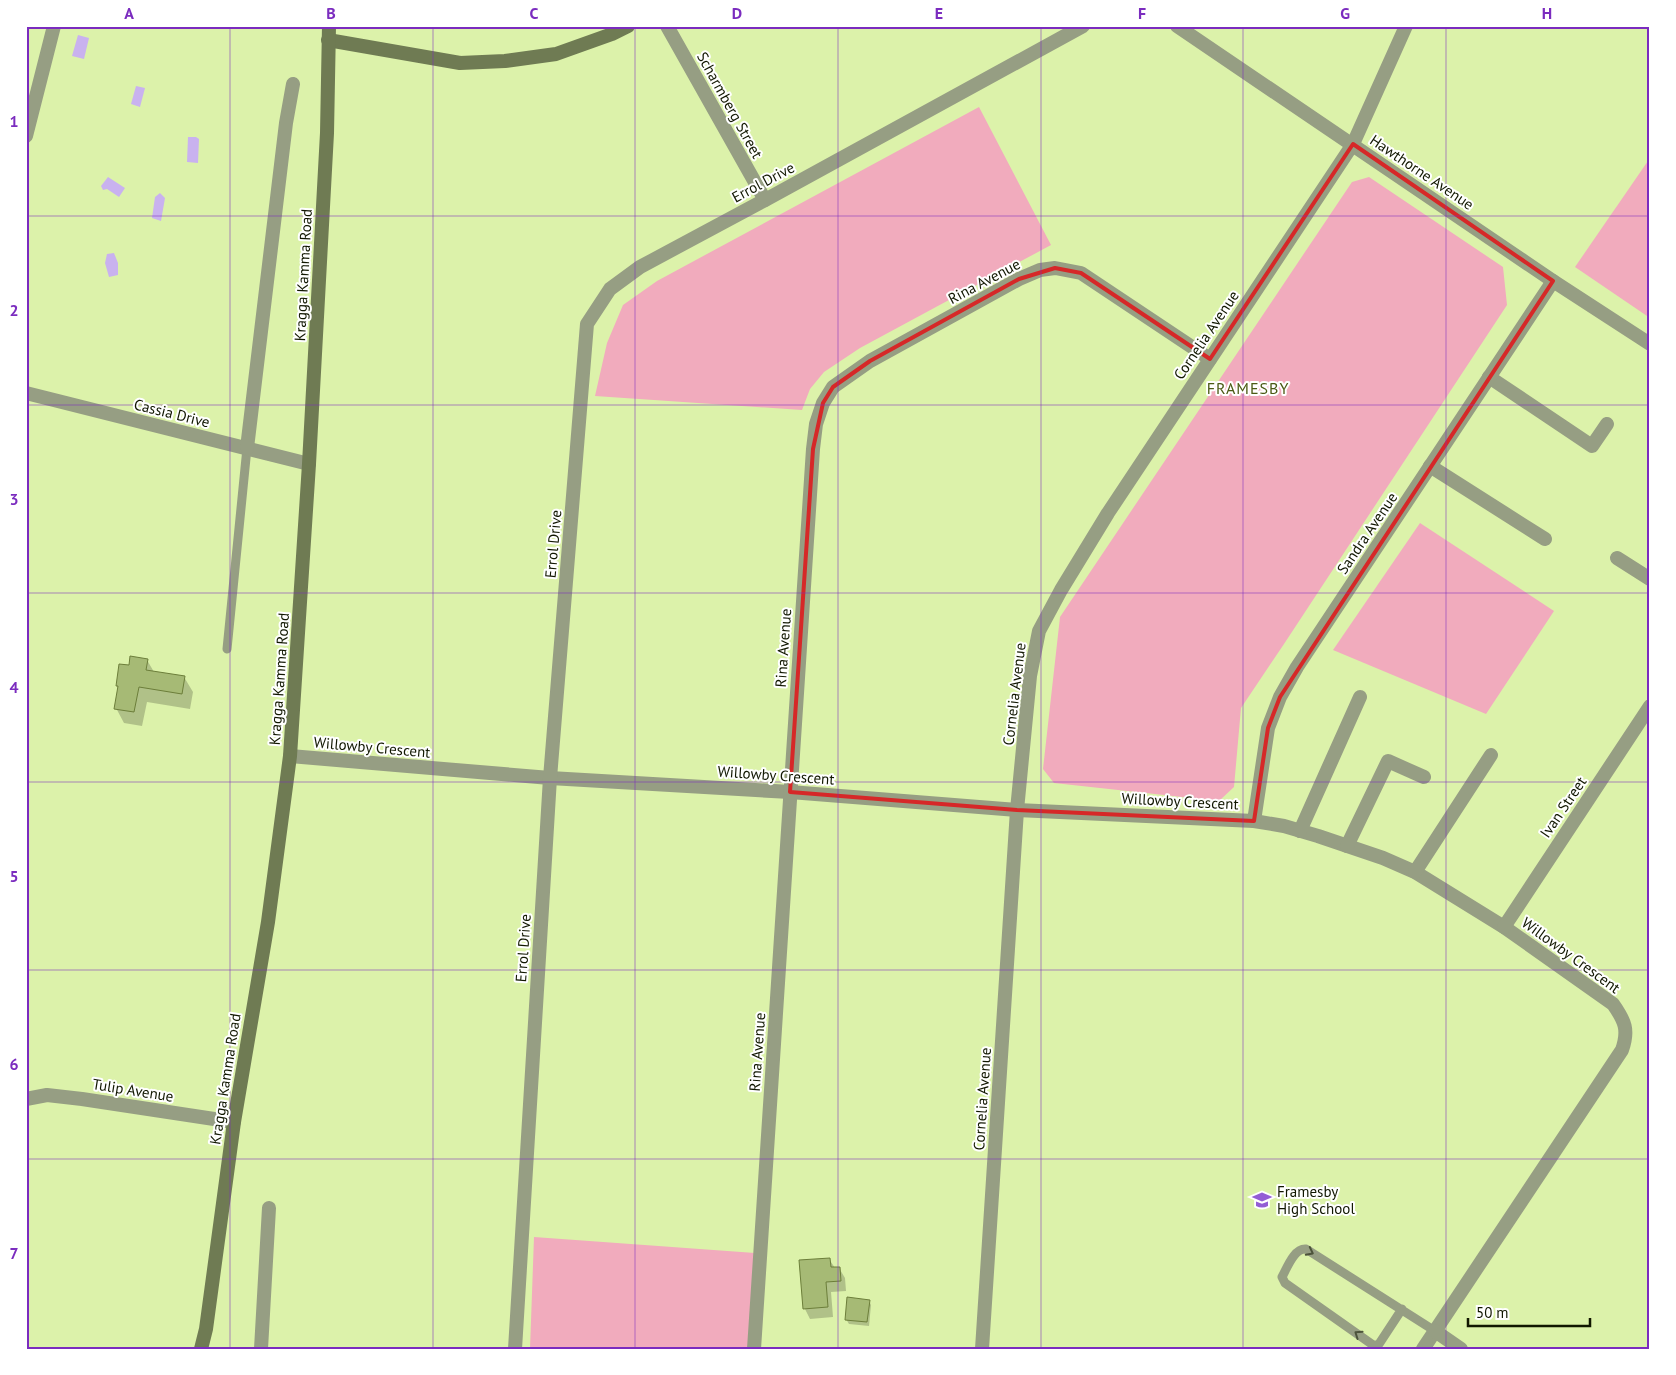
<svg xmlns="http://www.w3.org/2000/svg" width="1676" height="1375" font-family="'PT Sans',sans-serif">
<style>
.green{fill:#f1abbd}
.water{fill:#c9b2ef}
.shadow{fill:#0003}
.building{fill:#a6ba75;stroke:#6c7e3a}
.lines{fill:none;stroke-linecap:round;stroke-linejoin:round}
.service{stroke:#969e83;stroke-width:9}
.minor{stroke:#969e83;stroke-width:14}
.secondary{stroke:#6f7b53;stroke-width:14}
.oneway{stroke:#4d543b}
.marked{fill:none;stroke:#d62828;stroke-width:4;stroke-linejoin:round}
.grid{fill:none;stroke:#7b2cbf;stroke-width:1;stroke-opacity:0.55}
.labels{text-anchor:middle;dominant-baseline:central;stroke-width:4;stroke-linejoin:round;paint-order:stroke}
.street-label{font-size:15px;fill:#111700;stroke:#fff}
.poi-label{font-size:15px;fill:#111700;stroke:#fff;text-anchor:start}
.neighbourhood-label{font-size:16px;letter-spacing:1px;fill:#4b5b15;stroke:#fff}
.neatline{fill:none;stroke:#7b2cbf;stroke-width:2}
.grid-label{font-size:16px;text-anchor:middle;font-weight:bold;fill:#7b2cbf}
</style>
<rect width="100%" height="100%" fill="#dcf2aa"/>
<g class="green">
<path d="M979,107L1051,245L860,348L824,372L810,389L802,410L595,396L607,343L623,305L657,281Z"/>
<path d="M1650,158V318L1575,267Z"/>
<path d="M1369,177L1503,267L1507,305L1284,644L1241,708L1234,787L1219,801L1054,783L1043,769L1060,617L1352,182Z"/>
<path d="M1420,523L1554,611L1486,714L1333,650Z"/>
<path d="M534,1237L755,1253L748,1349H530Z"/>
</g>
<g class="water">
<path d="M78,35L89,38L84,59L72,56Z"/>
<path d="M136,86L145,88L140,107L131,104Z"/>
<path d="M188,137H196L199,139L198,163L187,162Z"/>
<path d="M108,177L125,188L119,197L107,189L103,190L101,186Z"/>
<path d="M160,193L165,198L161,221L152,218L155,197Z"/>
<path d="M114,253L118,263V275L109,277L105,263L107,254Z"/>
</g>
<g class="shadow">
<path d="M147,660L154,672L184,677L193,692L190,709L147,702L142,726L124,723L116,708L119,690L117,686L130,667Z"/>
<path d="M829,1259L835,1268H839L845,1278L846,1291L831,1292L833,1317L810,1319L805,1309L801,1261Z"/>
<path d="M869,1301L871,1305L869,1326L849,1324L846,1319Z"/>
</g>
<g class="building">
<path d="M130,656L148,659L146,670L185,676L182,694L139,687L134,712L114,709L118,686H116L119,664L129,665Z"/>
<path d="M830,1258L831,1267H840L841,1281L826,1282L828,1307L803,1309L799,1260Z"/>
<path d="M847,1297L870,1300L867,1322L845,1320Z"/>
</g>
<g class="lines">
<g class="service">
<path d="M227,649L247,448"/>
<path d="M1402,1309L1379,1344L1376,1345H1373L1285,1283L1282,1277C1287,1268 1294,1248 1306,1249L1435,1331"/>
</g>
<g class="minor">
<path d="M667,26L765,200"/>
<path d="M1177,26L1553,281L1650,344"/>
<path d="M26,136L54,26"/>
<path d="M1489,377L1592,446L1607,424"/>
<path d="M26,393L309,464"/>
<path d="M247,448L286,123L293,84"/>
<path d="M1430,466L1545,539"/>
<path d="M1617,558L1650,579"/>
<path d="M290,756L550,778L790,792L1017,810L1254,821L1284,826L1318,836L1383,858L1415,872L1504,927L1613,1004C1625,1021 1629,1030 1622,1050L1423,1349"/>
<path d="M1254,821L1268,728L1280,697L1297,667L1553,281"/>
<path d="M1300,831L1360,697"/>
<path d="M1347,846L1388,761L1424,777"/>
<path d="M1415,872L1491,755"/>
<path d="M1504,927L1650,706"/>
<path d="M26,1099L47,1095L82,1099L234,1122"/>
<path d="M1435,1331L1461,1349"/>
<path d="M261,1349L269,1208"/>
<path d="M515,1349L550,778L587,324L610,289L640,267L765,200L1083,26"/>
<path d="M754,1349L813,449L816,424L823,403L833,387L870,361L1019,279L1040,270L1055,268L1081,273L1210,359"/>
<path d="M982,1349L1017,810L1030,676L1039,631L1061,590L1108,513L1353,144L1406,26"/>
</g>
<g class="secondary">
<path d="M328,40L460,63L505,61L556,54L612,34L628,26"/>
<path d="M201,1349L206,1329L234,1122L268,922L290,756L309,464L327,133L329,26"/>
</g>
</g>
<defs><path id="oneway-chevron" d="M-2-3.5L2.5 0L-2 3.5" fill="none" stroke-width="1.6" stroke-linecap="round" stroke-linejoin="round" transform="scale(1.25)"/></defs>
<g class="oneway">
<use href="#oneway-chevron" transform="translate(1310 1252) rotate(27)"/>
<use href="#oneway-chevron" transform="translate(1358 1334) rotate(-145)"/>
</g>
<path class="marked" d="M1353,144L1553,281L1280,697L1268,728L1254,821L1017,810L790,792L813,449L823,403L833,387L870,361L1019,279L1055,268L1081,273L1210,359Z"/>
<path class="grid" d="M230,26V1349M433,26V1349M635,26V1349M838,26V1349M1041,26V1349M1243,26V1349M1446,26V1349M26,216H1650M26,405H1650M26,593H1650M26,782H1650M26,970H1650M26,1159H1650"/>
<defs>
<g id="school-bare" transform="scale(1.5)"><path d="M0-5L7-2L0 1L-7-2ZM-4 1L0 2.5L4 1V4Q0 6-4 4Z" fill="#935dd5" stroke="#fff" stroke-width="2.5" paint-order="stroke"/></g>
</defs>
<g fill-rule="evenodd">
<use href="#school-bare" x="1262" y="1200"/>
</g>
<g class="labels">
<g class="street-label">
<text transform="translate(730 105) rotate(61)">Scharmberg Street</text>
<text transform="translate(1422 172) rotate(34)">Hawthorne Avenue</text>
<text transform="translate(763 182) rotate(-28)">Errol Drive</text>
<text transform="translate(303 275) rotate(-87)">Kragga Kamma Road</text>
<text transform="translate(984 281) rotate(-28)">Rina Avenue</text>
<text transform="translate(1206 335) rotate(-56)">Cornelia Avenue</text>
<text transform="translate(172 413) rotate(14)">Cassia Drive</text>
<text transform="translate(1367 533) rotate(-56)">Sandra Avenue</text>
<text transform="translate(553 544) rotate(-85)">Errol Drive</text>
<text transform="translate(783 648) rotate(-86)">Rina Avenue</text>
<text transform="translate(279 679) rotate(-86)">Kragga Kamma Road</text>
<text transform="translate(1014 694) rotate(-83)">Cornelia Avenue</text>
<text transform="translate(372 747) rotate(5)">Willowby Crescent</text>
<text transform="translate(776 775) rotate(4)">Willowby Crescent</text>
<text transform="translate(1180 801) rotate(3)">Willowby Crescent</text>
<text transform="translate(1563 807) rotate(-56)">Ivan Street</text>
<text transform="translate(523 948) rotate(-86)">Errol Drive</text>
<text transform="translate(1571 955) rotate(36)">Willowby Crescent</text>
<text transform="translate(757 1052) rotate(-86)">Rina Avenue</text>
<text transform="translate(225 1079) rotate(-81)">Kragga Kamma Road</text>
<text transform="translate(133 1090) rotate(9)">Tulip Avenue</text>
<text transform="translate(982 1099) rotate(-86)">Cornelia Avenue</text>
</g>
<g class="poi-label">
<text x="1277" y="1191">Framesby<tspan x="1277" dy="17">High School</tspan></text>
</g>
<g class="neighbourhood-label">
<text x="1248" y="388">FRAMESBY</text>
</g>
</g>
<rect width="1676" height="1375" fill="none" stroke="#ffffff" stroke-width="55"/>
<path d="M1468 1318v8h122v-8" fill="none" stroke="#111700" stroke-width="2.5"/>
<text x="1476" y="1318" font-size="15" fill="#111700" stroke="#ffffff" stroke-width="4" paint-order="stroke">50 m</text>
<rect x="28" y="28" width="1620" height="1320" class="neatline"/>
<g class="grid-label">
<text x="129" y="19">A</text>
<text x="331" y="19">B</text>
<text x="534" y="19">C</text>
<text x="737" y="19">D</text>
<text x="939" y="19">E</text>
<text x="1142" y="19">F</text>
<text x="1345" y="19">G</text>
<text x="1547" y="19">H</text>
<text x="14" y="127">1</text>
<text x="14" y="316">2</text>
<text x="14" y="505">3</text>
<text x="14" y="693">4</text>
<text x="14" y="882">5</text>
<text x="14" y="1070">6</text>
<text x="14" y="1259">7</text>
</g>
</svg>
